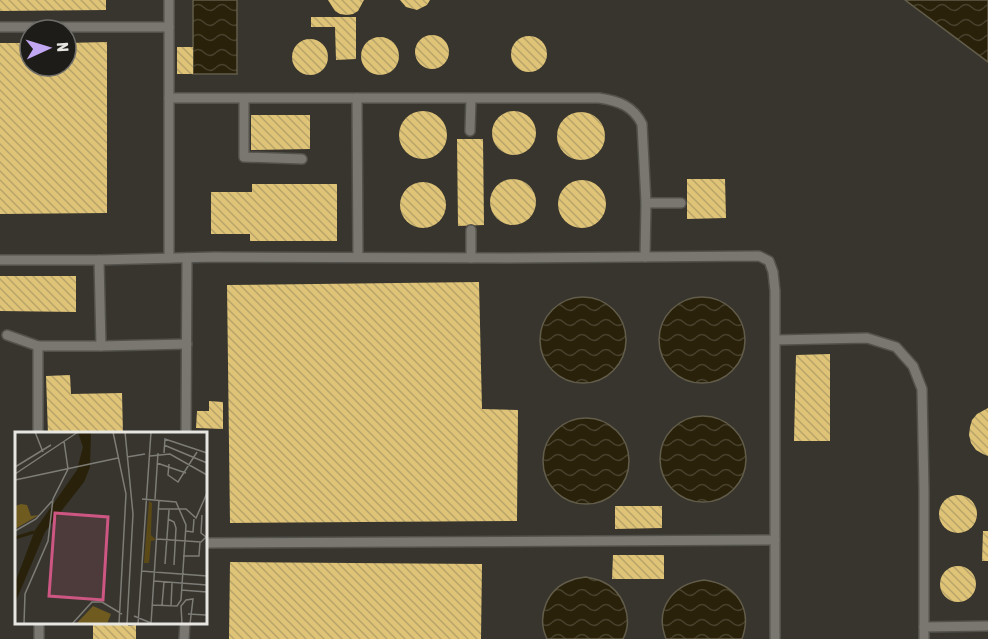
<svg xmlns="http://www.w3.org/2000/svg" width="988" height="639" font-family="'Asap Condensed',sans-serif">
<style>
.water{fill:url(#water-waves);stroke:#625c4a;stroke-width:1.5}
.building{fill:url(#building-back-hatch)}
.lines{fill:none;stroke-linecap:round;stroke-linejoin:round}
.service-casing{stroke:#53514b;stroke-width:12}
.service{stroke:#79776f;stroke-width:9}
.inset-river{fill:none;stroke:#292109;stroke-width:3}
.inset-road{fill:none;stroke:#7d7c76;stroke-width:1.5}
.view{fill:#cd5683;fill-opacity:0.15;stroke:#cd5683;stroke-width:3}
.inset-edge{fill:none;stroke:#e7e6e1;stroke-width:3}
</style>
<defs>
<pattern id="water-waves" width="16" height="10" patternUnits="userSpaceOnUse" patternTransform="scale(1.5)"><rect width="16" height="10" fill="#292109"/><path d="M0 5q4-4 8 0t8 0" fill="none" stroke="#48412d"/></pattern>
<pattern id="building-back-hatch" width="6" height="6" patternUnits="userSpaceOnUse" patternTransform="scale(1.5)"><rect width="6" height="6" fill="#dfc377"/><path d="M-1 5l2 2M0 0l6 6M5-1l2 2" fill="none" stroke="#b8a46a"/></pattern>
</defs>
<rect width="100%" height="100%" fill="#37352e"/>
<g class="water">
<rect x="193" y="0" width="44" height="74"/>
<path d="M905,0H988V62Z"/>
<circle cx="583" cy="340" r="43"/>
<circle cx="702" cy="340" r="43"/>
<circle cx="703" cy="459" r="43"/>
<circle cx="586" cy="461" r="43"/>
<path d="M586,577C591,578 596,579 601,581C623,590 634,618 623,639H547C536,616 547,588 572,580C576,578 581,578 586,577Z"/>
<path d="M704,580C736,584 753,608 742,639H666C654,608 673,584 704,580Z"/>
</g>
<g class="building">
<path d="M0,0H106V10L0,11Z"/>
<path d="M328,0H364L358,11L353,14L347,15L340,14L335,11Z"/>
<path d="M400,0H430L427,5L417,10L406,7Z"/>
<path d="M311,17H356V59L336,60L335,27H311Z"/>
<circle cx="432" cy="52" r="17"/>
<circle cx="529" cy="54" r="18"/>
<circle cx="380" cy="56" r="19"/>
<circle cx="310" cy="57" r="18"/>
<path d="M107,42V213L0,214V43H30V66H66V43Z"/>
<rect x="177" y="47" width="16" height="27"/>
<circle cx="514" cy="133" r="22"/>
<circle cx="423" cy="135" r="24"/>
<circle cx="581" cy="136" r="24"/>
<path d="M251,115H310V149L251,150Z"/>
<path d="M457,139H483L484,225L458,226Z"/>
<path d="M687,179H725L726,218L687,219Z"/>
<circle cx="513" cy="202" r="23"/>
<circle cx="582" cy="204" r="24"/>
<circle cx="423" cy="205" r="23"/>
<path d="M252,184H337V241H250V234H211V192H252Z"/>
<path d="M0,276H76V312L0,311Z"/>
<path d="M479,282L482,409L518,410L517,521L230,523L227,285Z"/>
<path d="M830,354V441H794L796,355Z"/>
<path d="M70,375L71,394L122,393L123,434H48L46,376Z"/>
<path d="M209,401L223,402V429L196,428L197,411H209Z"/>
<path d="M988,408V456L983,454L976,450L971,443L969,435L970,427L972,420L977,414Z"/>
<circle cx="958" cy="514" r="19"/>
<path d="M615,506H662V528L615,529Z"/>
<path d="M983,531H988V561H982Z"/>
<path d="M613,555H664V579H612Z"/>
<path d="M230,562L482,564L481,639H229Z"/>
<circle cx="958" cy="584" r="18"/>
<path d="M93,622H128V626L136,625V639H93Z"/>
</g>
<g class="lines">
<g class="service-casing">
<g id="service">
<path d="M0,27H169"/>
<path d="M169,98H599C619,101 633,106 642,124L646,203L645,257"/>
<path d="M357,98L358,257"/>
<path d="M244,99V157L302,159"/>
<path d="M470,131L471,99"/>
<path d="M646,203H681"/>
<path d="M471,230V258"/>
<path d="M169,258V0"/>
<path d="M0,260H99L214,257L510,258L759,256L769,261L773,272L775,291V639"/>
<path d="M7,335L38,346"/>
<path d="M776,340L867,338L896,347L913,366L922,389L924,491V627"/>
<path d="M101,346L187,344"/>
<path d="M38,434V346H101L99,260"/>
<path d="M186,434L187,258"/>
<path d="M206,543L775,540"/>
<path d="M39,622V639"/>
<path d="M184,639L185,622"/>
<path d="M924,639V627L988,626"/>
</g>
</g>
<use href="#service" class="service"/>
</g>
<g transform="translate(15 432)">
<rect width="192" height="192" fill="#37352e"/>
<path d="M134,69L137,71L136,103L141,108L136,109L134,131H129Z" fill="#5b4a16"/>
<path d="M6,72L12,73L16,84L24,83L0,97V74ZM78,174L96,182L92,192H61Z" fill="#6f5b20"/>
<path d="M63,0H76L75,35L69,50L30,100L0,171V151L20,98L62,38L68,15Z" fill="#292109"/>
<path class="inset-river" d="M0,106L19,100"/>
<path class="inset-road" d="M20,0L28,20M98,0L111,62L104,192M110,0L118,82L112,192M149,13L192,31M149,21L150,7L192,21M135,24L155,22L192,43M112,25L130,22M142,31L171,41M154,32L153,43L163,50L182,20M0,35L36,13M0,42L63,0M0,48L103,26M127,67L161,70L171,93L166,168L162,174L137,173M140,67L143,21M143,77H171L181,86L192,61M187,83L186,101L191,105M153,87L159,90L161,96L159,133M0,99L21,87L37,69M171,99L178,100L179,87M142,107L186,110L192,104M168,124H184L185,110M150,132L154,78M126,139L192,144M139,149L192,153M166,158L192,160M147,173L149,150M156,174L157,151M173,182L191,183M119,184L136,191M9,192L10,162L33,109L38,67L53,37L49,9M57,192L77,170H87L107,182M123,192L136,0M136,192L144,68M167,192L166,174L171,168L178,167L175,192"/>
<path class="view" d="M40,81L93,85L88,168L34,164Z"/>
<rect width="192" height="192" class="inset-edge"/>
</g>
<g transform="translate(48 48) rotate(86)"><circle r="28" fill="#1d1c19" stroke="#6e6d69" stroke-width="1.5"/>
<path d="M0-4.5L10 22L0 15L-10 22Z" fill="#c2a8f3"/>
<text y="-9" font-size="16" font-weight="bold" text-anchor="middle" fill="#e7e6e1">N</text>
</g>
</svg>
